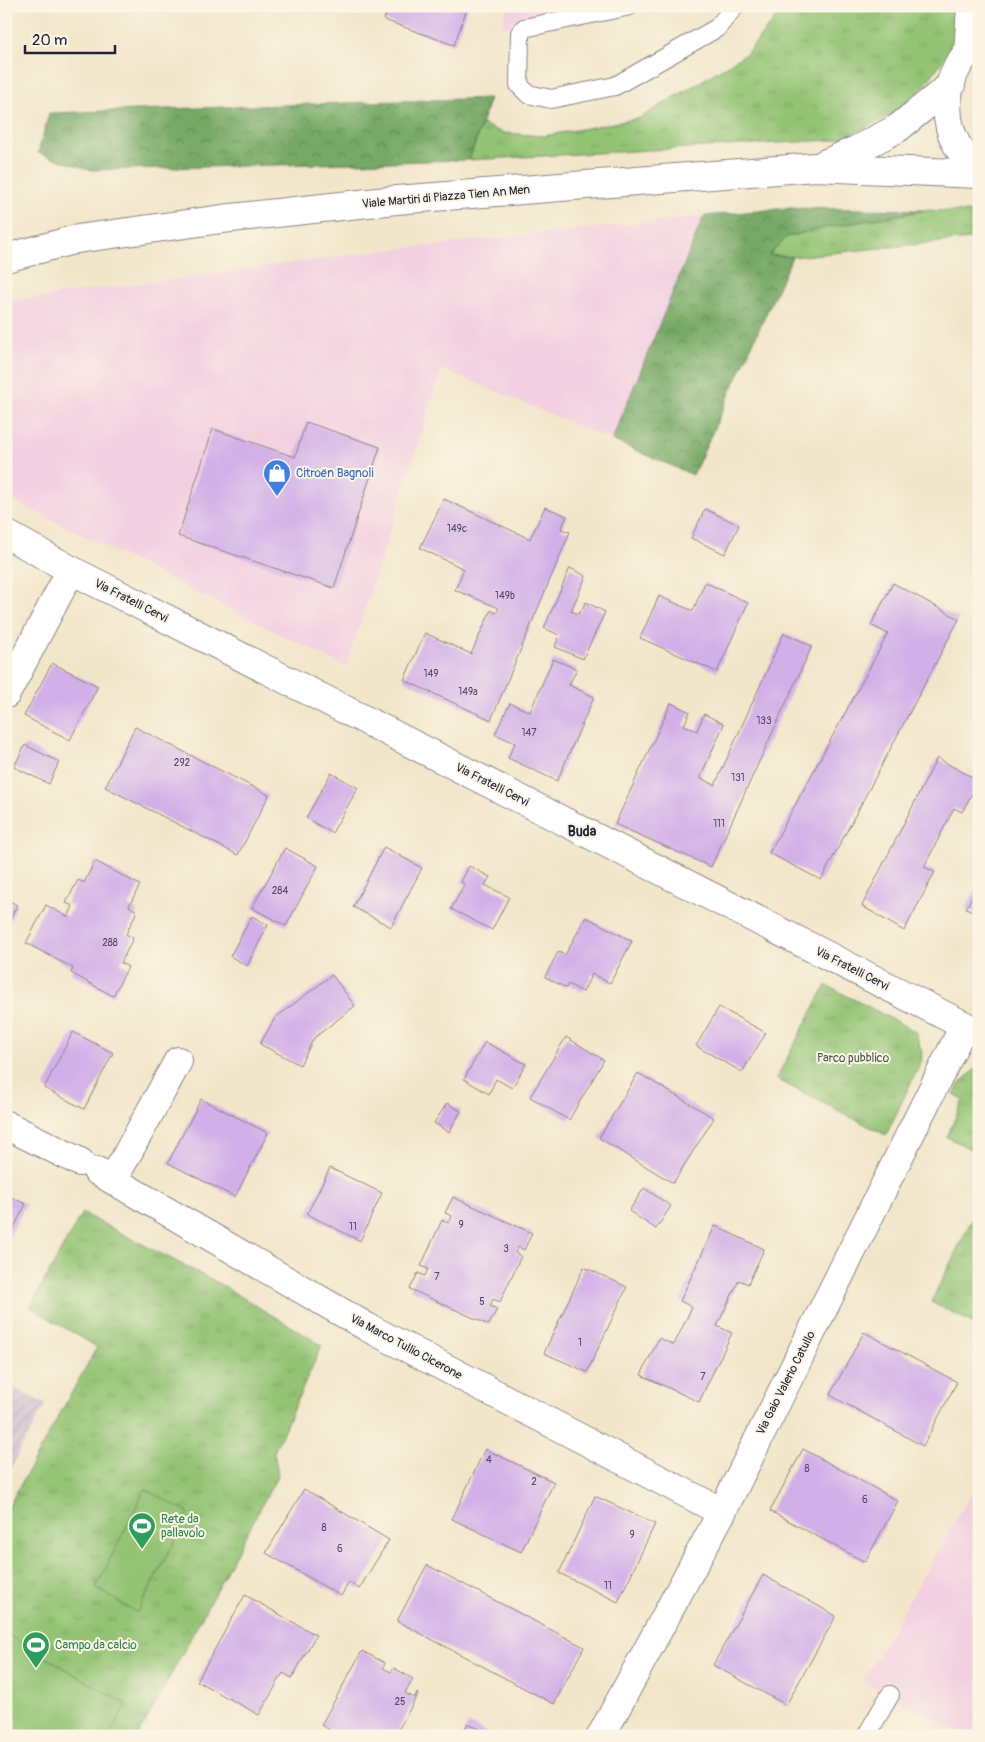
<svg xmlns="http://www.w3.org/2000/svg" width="985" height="1742" font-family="Pangolin,sans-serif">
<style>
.built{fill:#f2cfe1}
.industrial{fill:url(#industrial-furrows)}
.grass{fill:url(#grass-tufts);stroke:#5a7257}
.forest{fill:url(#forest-crowns);stroke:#4c6650}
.pitch{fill:#93c373;stroke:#5a7257}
.building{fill:#d1afe8}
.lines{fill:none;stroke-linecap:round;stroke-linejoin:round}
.lane-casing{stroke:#8a8482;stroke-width:20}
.street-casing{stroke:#8a8482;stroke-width:30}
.secondary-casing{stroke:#8a8482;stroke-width:30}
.primary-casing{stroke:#8a8482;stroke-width:30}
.lane{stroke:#fff;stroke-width:18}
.street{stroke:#fff;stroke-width:28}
.secondary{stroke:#fff;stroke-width:28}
.primary{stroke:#fff;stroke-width:28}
.labels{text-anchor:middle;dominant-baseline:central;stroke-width:4;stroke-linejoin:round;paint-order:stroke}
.number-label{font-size:10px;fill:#4e4566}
.street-label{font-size:12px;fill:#22223b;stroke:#fcf5e5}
.shop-label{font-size:12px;fill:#366cbe;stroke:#fcf5e5;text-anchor:start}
.park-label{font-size:12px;fill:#4a5a4f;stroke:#fcf5e5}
.leisure-label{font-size:12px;fill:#27864d;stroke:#fcf5e5;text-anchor:start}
.neighbourhood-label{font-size:14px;font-weight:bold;fill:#22223b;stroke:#fcf5e5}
</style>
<defs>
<pattern id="industrial-furrows" width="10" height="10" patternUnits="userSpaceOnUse" patternTransform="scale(1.25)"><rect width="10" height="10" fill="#cfbdcf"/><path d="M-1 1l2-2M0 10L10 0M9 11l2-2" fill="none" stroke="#b1a2b3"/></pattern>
<pattern id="grass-tufts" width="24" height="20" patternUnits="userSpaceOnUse" patternTransform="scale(1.25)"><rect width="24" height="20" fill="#93c373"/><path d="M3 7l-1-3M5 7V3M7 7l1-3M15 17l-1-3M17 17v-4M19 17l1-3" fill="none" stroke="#7ea764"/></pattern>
<pattern id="forest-crowns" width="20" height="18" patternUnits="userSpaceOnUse" patternTransform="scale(1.25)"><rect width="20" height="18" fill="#76a965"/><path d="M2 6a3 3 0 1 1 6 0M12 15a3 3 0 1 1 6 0" fill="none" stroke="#608954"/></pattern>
</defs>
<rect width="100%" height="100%" fill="#fcf5e5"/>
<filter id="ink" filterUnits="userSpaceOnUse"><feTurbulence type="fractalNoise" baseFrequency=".02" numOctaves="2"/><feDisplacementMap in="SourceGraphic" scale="10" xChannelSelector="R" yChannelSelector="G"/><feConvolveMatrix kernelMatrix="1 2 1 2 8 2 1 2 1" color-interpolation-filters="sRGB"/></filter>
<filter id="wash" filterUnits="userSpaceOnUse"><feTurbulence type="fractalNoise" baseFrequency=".0096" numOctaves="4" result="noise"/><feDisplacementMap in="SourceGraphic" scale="20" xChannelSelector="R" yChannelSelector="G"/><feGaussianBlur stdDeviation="1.12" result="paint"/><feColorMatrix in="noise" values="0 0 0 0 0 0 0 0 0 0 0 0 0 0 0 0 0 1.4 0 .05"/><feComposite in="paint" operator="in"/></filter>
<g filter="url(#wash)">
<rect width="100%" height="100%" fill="#f2e6ca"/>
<g class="built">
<path d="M507,6H619L501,27Z"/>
<path d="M704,216L612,440L442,369L346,667L6,497V302L380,251Z"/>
<path d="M979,1479V1736H967L863,1681Z"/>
</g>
<path class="industrial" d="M6,1384L45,1404L6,1477Z"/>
<g class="grass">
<path d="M785,6H960C959,15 959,24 957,33C954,45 946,57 938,67C908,111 882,122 834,140L469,160L482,124L503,133L544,136L640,118L746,54Z"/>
<path d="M926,210L979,213V238L792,257L768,255L787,237L824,228Z"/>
<path d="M826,985L915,1031L922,1052L921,1062L886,1135L776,1079Z"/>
<path d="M976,1069H979V1153L947,1137L963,1100L954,1095L960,1083Z"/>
<path d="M979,1205V1326L931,1302Z"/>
<path d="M82,1213L218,1283L322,1345L274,1452L278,1475L138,1736H6V1511L97,1347L30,1307Z"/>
</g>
<g class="forest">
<path d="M490,98L469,160L91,170L38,153L49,113Z"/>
<path d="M788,208L926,210L824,228L787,237L769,255L792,257L693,475L612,440L704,216Z"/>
</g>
<g class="pitch">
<path d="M145,1489L189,1513L137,1613L96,1588Z"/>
<path d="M6,1634L127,1705L108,1736H6Z"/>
</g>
<g id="blocks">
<g class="building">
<path d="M389,6H468L454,45L384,20Z"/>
<path d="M306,422L380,447L334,588L178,536L213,429L295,457Z"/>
<path d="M444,499L530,539L545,507L567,516L561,529L570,532L491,720L404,680L425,633L471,654L491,610L496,613L499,608L455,590L464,569L420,548Z"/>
<path d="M705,509L739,525L725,554L691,538Z"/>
<path d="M570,568L586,576L571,611L579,614L586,602L605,612L583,659L555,647L559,635L544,628Z"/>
<path d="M705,582L748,603L717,672L640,638L659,596L693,611Z"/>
<path d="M893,583L959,619L821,880L769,853L888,634L871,625Z"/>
<path d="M784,633L812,646L711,867L615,824L671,703L690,712L684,725L697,731L704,714L724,724L700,778L715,785Z"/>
<path d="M553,659L577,669L569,685L594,697L557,781L508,758L515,743L495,734L510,703L530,712Z"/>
<path d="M52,663L98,686L70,740L24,716Z"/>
<path d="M135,727L269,795L238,855L105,787Z"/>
<path d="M25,745L59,762L49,784L14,767Z"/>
<path d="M937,758L979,781L962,812L954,808L924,867L935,872L904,931L862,906Z"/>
<path d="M331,773L358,788L332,833L306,818Z"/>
<path d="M384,847L422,868L391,927L353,907Z"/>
<path d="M285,848L318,866L286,926L252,908Z"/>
<path d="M95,861L140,885L129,906L137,911L126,934L133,938L121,963L128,967L113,996L71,973L73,968L26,943L46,905L68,917L73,906L66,903L78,880L84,883Z"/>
<path d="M469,866L490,877L485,885L509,897L492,930L451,909L465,884L461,882Z"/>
<path d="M979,883V914L966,908Z"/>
<path d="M6,899L17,905L6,928Z"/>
<path d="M252,916L268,925L247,966L230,956Z"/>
<path d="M586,917L632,941L610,983L592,974L583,992L568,984L566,988L545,977L558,952L565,955Z"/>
<path d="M332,975L355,1006L314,1038L300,1065L260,1044L275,1018Z"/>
<path d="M719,1007L766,1033L742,1072L696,1046Z"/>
<path d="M73,1032L113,1053L84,1109L44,1088Z"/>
<path d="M566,1037L604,1060L569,1120L530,1097Z"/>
<path d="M485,1042L526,1064L512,1088L496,1079L489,1094L464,1079Z"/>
<path d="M638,1073L714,1118L673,1183L599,1138Z"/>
<path d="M201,1099L268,1133L235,1197L168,1163Z"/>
<path d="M447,1103L461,1111L449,1132L434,1123Z"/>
<path d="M330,1168L382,1193L360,1241L307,1214Z"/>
<path d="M644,1188L671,1206L656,1229L629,1211Z"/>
<path d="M6,1195L26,1204L6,1243Z"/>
<path d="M453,1197L532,1233L524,1250L518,1247L515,1253L521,1256L500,1302L493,1299L490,1306L497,1309L489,1325L410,1289L418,1273L425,1276L428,1269L421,1266L442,1220L449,1223L452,1216L445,1213Z"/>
<path d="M715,1226L764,1249L748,1284L739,1280L717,1326L732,1333L699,1402L641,1375L659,1338L674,1345L692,1307L680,1301Z"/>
<path d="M584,1267L627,1287L587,1372L544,1353Z"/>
<path d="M864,1332L957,1382L923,1446L830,1395Z"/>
<path d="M485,1449L554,1482L521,1552L452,1519Z"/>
<path d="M803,1449L898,1501L865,1562L770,1511Z"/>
<path d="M304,1489L389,1540L359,1589L349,1582L341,1596L266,1553Z"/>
<path d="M595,1496L655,1524L618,1602L559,1573Z"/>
<path d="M427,1565L584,1647L554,1704L397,1621Z"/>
<path d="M763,1575L836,1616L786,1705L713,1665Z"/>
<path d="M245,1595L316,1635L292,1678L283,1673L259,1715L197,1681Z"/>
<path d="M362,1651L385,1663L383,1668L391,1672L394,1668L413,1679L405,1693L414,1698L417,1693L418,1694L395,1736H351L346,1733L345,1736H340L321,1725Z"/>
<path d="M468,1723L492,1736H462Z"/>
</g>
</g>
</g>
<g filter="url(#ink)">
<use href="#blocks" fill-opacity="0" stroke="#8a8482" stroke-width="1"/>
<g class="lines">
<g class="lane-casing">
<g id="lane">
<path d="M630,6L524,28L520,33L519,85L528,94L551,99L615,86L717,28L735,6"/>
<path d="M866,1736L890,1695"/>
</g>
</g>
<g class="street-casing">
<g id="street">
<path d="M6,694L71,570"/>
<path d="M6,1125L80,1162"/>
<path d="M97,1171L367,1327L722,1512"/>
<path d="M113,1180L178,1061"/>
<path d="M601,1736L722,1512L964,1026"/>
</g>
</g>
<g class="secondary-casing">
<g id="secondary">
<path d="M968,54L971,6"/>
<path d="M6,534L71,570L979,1033"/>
</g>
</g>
<g class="primary-casing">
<g id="primary">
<path d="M979,43C944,68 937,120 963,154C968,160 971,166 979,170"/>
<path d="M824,164L856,150L898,128L951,85"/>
<path d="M6,258L77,239L222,219L396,200L815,167L979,174"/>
</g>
</g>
<use href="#lane" class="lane"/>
<use href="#street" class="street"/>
<use href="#secondary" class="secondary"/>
<use href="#primary" class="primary"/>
</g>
</g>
<defs>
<g id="shop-pin" transform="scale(1.4375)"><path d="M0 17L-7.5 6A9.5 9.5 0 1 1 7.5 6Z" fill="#3f7fe0" stroke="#fcf5e5"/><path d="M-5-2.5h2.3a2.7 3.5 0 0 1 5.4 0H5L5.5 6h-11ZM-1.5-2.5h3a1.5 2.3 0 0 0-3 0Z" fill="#fff"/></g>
<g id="stadium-pin" transform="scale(1.4375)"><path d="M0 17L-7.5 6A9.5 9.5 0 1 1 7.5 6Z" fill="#2e9e5b" stroke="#fcf5e5"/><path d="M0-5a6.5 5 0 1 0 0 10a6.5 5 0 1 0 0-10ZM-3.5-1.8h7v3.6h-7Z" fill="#fff"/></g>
</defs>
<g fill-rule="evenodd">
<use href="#shop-pin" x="277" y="473"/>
<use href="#stadium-pin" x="142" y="1526"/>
<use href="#stadium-pin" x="36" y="1645"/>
</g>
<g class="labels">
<g class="number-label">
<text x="457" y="529">149c</text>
<text x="505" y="596">149b</text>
<text x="431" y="674">149</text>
<text x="468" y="692">149a</text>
<text x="764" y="721">133</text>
<text x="529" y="733">147</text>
<text x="182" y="763">292</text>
<text x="738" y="778">131</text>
<text x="719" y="824">111</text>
<text x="280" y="891">284</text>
<text x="110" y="943">288</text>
<text x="461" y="1225">9</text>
<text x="353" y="1227">11</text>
<text x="506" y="1249">3</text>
<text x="437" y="1277">7</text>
<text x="482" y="1302">5</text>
<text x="580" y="1343">1</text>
<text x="703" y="1377">7</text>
<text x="489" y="1460">4</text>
<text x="807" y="1469">8</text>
<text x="534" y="1482">2</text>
<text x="865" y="1500">6</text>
<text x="324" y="1528">8</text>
<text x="632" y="1535">9</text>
<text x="340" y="1549">6</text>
<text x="608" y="1586">11</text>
<text x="400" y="1702">25</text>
</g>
<g class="street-label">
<text transform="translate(446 197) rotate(-5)">Viale Martiri di Piazza Tien An Men</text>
<text transform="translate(131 601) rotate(27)">Via Fratelli Cervi</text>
<text transform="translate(492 785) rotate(27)">Via Fratelli Cervi</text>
<text transform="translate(852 969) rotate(27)">Via Fratelli Cervi</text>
<text transform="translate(406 1347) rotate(28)">Via Marco Tullio Cicerone</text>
<text transform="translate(786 1383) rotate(-63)">Via Gaio Valerio Catullo</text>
</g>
<g class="shop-label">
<text x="296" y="473">Citroën Bagnoli</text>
</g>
<g class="park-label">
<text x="853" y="1058">Parco pubblico</text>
</g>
<g class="leisure-label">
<text x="161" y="1519">Rete da<tspan x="161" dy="14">pallavolo</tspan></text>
<text x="55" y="1645">Campo da calcio</text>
</g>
<g class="neighbourhood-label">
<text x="582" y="831">Buda</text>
</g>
</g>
<rect width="985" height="1742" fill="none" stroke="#fcf5e5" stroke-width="25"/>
<path d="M25 45v8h90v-8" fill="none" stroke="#22223b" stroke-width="2.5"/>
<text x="32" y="45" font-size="15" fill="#22223b" stroke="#fcf5e5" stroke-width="4" paint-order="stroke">20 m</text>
</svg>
